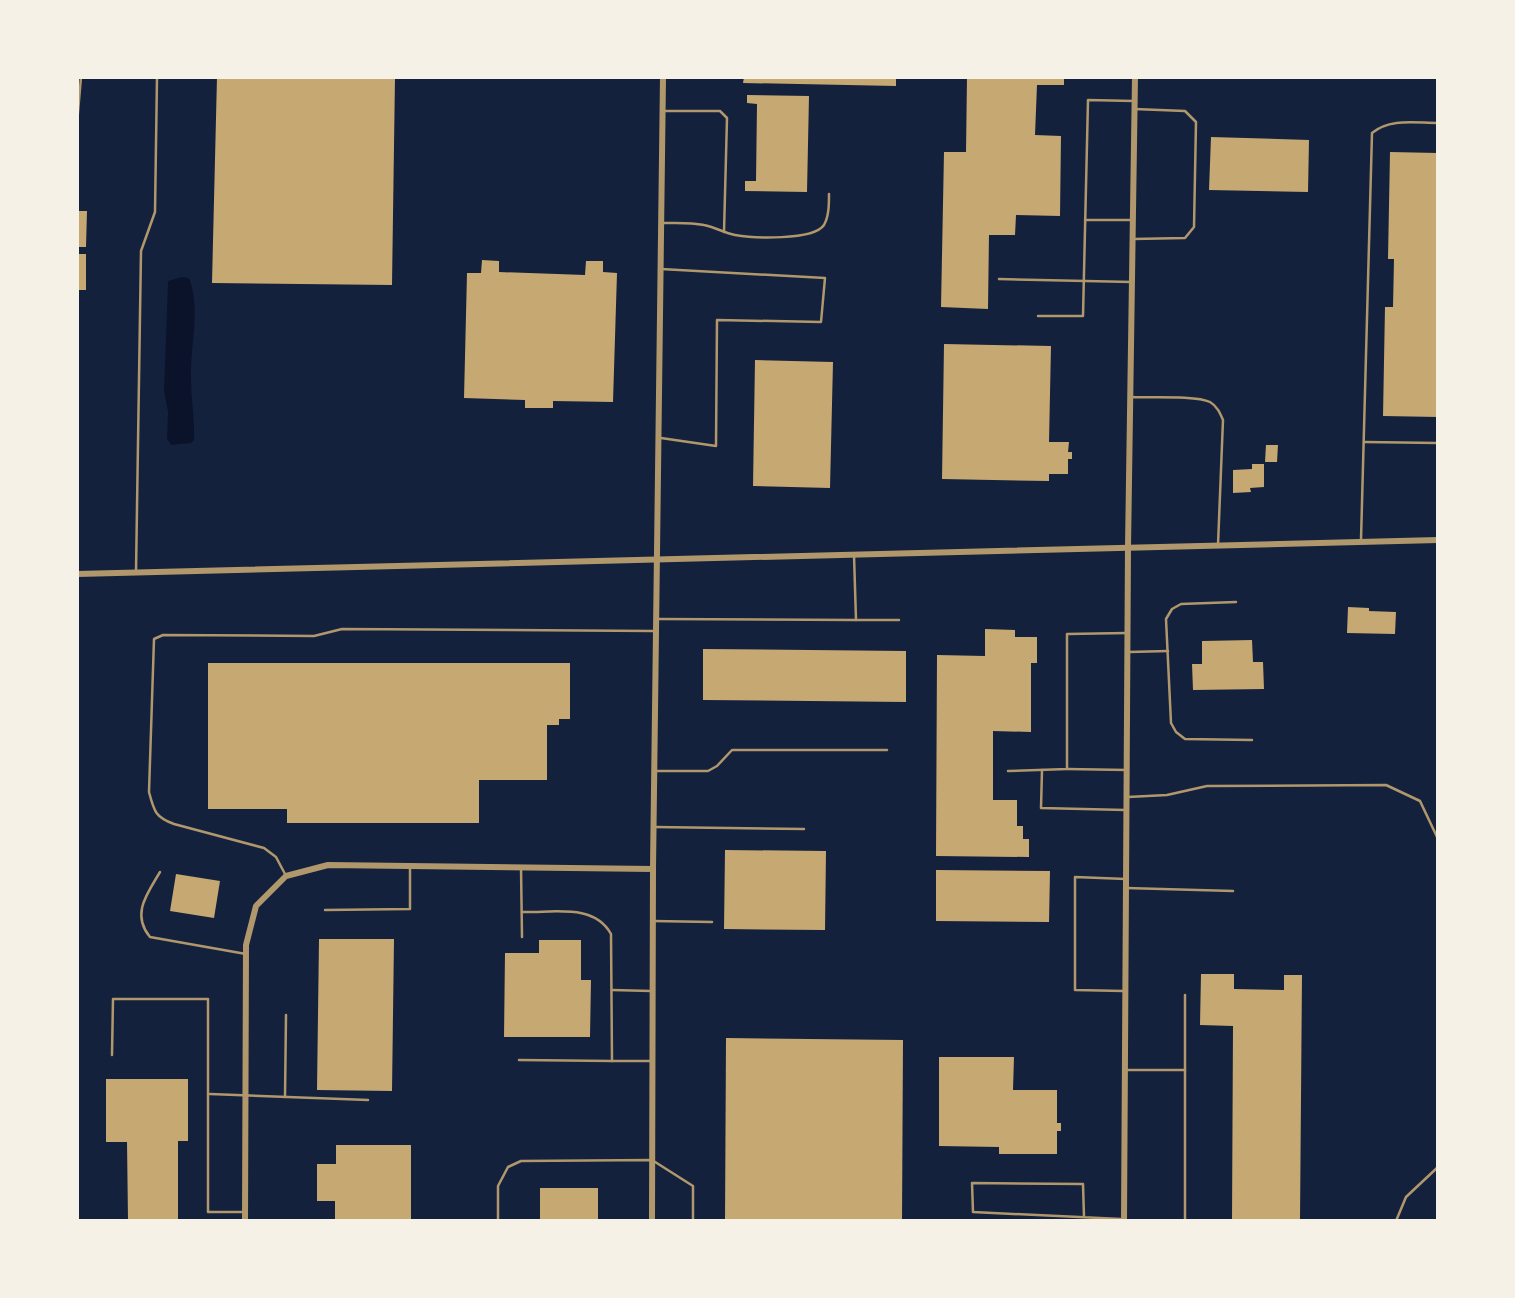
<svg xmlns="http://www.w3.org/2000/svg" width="1515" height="1298" font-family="'Golos Text',sans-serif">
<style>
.water{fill:#0b132b}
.building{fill:#c6a872}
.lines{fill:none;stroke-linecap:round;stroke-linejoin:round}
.service{stroke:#b1986c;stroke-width:2.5}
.minor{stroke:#b1986c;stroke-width:6}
</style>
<rect width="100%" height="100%" fill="#14213d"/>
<path class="water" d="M182,277L189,278C201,308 190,347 191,378C191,399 195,419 194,440L191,443L171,445L167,439L168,412L164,391L168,281Z"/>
<g class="building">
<path d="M217,77H395L392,285L212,283Z"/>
<path d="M744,77H896V86L743,83Z"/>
<path d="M967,77H1064V85H1037L1035,135L1061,136L1060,216L1016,215L1015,235H989L988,309L941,307L944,152H966Z"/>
<path d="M747,95L809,96L807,192L745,191V181H756L757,104L747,103Z"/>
<path d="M1211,137L1309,140L1308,192L1209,190Z"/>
<path d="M1390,152L1438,153V417L1383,416L1385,307H1393L1394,259H1388Z"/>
<path d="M77,211H87L86,247H77Z"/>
<rect x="77" y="254" width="9" height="36"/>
<path d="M482,260L499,261V272L585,275L586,261H603V272L617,273L613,402L553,401V408H525V400L464,398L467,273H481Z"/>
<path d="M944,344L1051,346L1049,442H1069L1068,452H1072V459H1068V474H1049V481L942,479Z"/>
<path d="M755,360L833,362L830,488L753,486Z"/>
<path d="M1266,445H1278L1277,462H1265Z"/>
<path d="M1252,464H1264V487L1250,488L1251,492L1233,493V470L1252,469Z"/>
<path d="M1348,607L1369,608V611L1396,612L1395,634L1347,633Z"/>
<path d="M985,629L1015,630V637H1037V663H1031V732L993,731V800H1017V826H1023V839H1029V857L936,856L937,655L985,656Z"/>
<path d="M1252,640L1253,662H1263L1264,689L1193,690L1192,664H1202V641Z"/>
<path d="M703,649L906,651V702L703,700Z"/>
<path d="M208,663H570V719H559V725H547V780H479V823H287V809H208Z"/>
<path d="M725,850L826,851L825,930L724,929Z"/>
<path d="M936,870L1050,871L1049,922L936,921Z"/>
<path d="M176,874L220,881L214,918L170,911Z"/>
<path d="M319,939H394L392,1091L317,1090Z"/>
<path d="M539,940H581V980H591L590,1037H504L505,953H539Z"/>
<path d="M1201,974H1234V989L1284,990V975H1302L1300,1221H1232L1233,1026L1200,1025Z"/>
<path d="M726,1038L903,1040L902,1221H725Z"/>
<path d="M939,1057H1014L1013,1090H1057V1123H1061V1131H1057V1154H999V1147L939,1146Z"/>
<path d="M106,1079H188V1141H178V1220H128L127,1142H106Z"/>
<path d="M336,1145H411V1221H335V1201H317V1164H336Z"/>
<rect x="540" y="1188" width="58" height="33"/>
</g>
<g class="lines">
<g class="service">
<path d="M662,111H720L727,118L724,232"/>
<path d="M77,124L81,77"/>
<path d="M1085,220H1133"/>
<path d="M661,223C676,223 690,222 704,225C715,227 724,233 735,235C752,238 813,241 824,225C829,216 829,204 829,194"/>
<path d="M1133,239L1185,238L1194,227L1196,122L1185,111L1134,109"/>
<path d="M661,269L825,278L821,322L717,320L716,446L661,438"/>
<path d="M999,279L1132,282"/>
<path d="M1038,316H1083L1088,100L1134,101"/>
<path d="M1130,397C1148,398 1196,395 1210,402C1217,406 1220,413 1223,420L1218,545"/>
<path d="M1364,442L1438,443"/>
<path d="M1361,540L1372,133C1390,118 1415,123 1438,123"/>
<path d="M136,572L141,251L155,212L157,77"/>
<path d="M1236,602L1181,604L1172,609L1166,619L1171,723L1176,732L1185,739L1252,740"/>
<path d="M658,619L856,620L854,555"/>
<path d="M856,620H899"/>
<path d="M1129,652L1168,651"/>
<path d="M1067,769L1127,770"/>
<path d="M1042,770L1041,808L1125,810"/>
<path d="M655,771H708L717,766L732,750H887"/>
<path d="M1008,771L1067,769V634L1127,633"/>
<path d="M1128,797L1167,795L1207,786L1386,785L1420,801L1438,839"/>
<path d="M654,827L804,829"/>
<path d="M521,867L522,937"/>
<path d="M160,872C147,894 131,914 150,937L246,954"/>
<path d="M285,874L276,857L264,848L174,824C155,817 154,811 149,792L154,639L163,635L314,636L342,629L653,631"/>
<path d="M1126,888L1233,891"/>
<path d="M325,910L410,909V866"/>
<path d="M653,921L712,922"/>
<path d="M612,990L651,991"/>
<path d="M1124,991L1075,990V877L1126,879"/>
<path d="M112,1055L113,999H208V1212H245"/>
<path d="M519,1060L612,1061L611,934C594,903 553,913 522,912"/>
<path d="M612,1061H651"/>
<path d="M1125,1070H1185"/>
<path d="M210,1094L368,1100"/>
<path d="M285,1097L286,1015"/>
<path d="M1084,1217L1083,1184L972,1183L973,1212L1121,1219"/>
<path d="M498,1221V1186L508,1167L521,1161L652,1160L693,1186V1221"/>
<path d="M1185,1221V995"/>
<path d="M1396,1221L1406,1197L1438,1167"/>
</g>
<g class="minor">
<path d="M77,574L1438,540"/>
<path d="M245,1221L246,945L256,906L286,876L328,865L653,869"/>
<path d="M652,1221L653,869L663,77"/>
<path d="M1124,1221L1128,547L1135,77"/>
</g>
</g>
<rect width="1515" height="1298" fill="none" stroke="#f6f1e7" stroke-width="158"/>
</svg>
